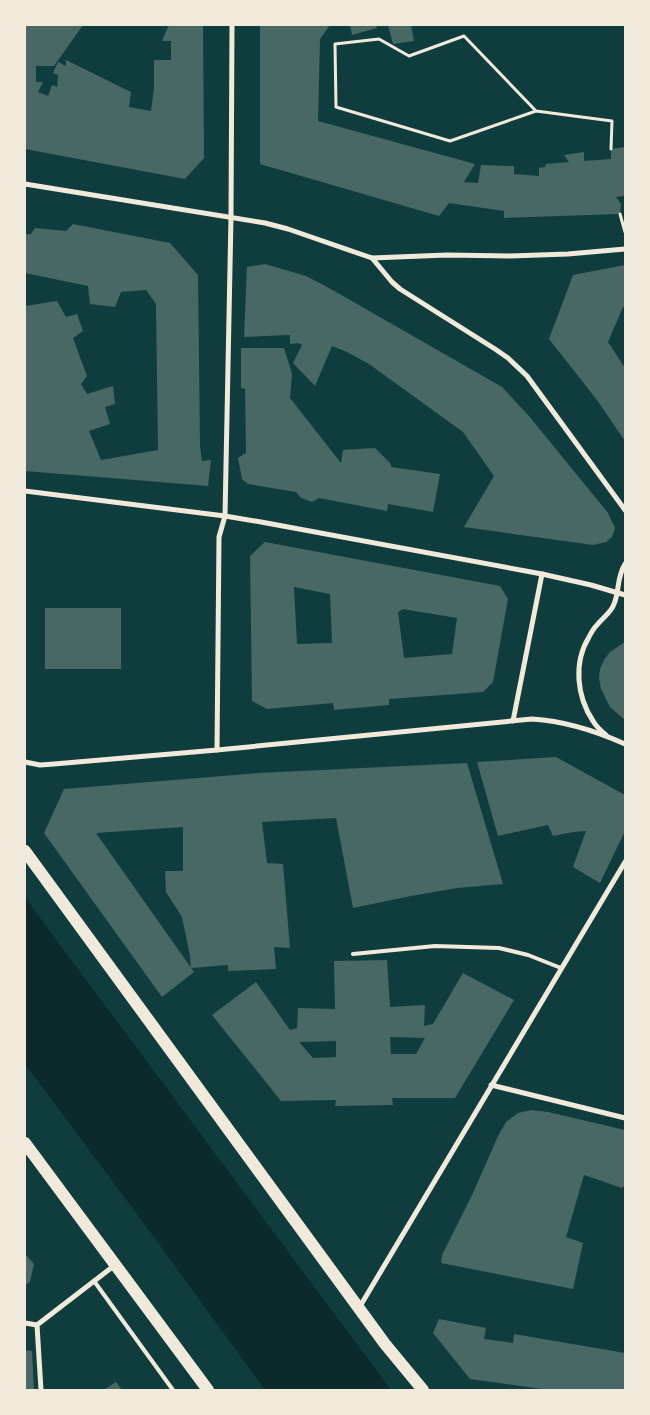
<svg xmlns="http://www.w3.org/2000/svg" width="650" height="1415" font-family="'Source Serif 4',serif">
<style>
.water{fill:#0a2a2b}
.building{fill:#486865;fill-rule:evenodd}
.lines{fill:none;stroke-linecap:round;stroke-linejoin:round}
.path{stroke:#f1e9da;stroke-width:3}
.service{stroke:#f1e9da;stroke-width:4}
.minor{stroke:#f1e9da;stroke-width:5}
.primary{stroke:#f1e9da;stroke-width:12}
</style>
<rect width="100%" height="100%" fill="#0f3d3e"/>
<path class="water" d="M25,897L46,926L391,1390H265L151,1233L25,1064Z"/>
<g class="building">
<path d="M25,25H83L54,66H36V82H43L38,92L48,96L52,85L57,87L58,75L53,73L58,62L66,66V60L131,92L129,107L151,111L154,88V60H171V41H162L169,25H203L204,158L185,179L25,149Z"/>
<path d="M260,25H330L320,39L318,121L475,164L464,182L478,183L481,165L514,166V174L539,176V168L545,167L546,164L569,162L564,155L584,152V161L611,159V149L625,147V196L616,197L621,204L620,214L504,218V211L449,203L439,216L260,164Z"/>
<path d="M350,25H376L377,28L352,35Z"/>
<path d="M388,25H411L414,41L393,44Z"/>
<path d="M73,224L170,243L198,275L200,446L202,461L211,460L208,486L25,471V306L57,301L66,317L77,314L83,331L73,338L87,376L81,384L87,394L113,386L115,404L105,407L110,424L89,431L101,460L158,450L156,304L146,290L121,292L115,307L90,304L88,286L25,273V234H31L35,228L66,231Z"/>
<path d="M265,264L306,276L329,288L502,387L529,416L608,513L615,528L612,537L606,542L593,545L464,527L494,476L463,432L369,364L347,352L332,346L315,386L293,363L302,345L298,343L290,344V335L244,337L247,267Z"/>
<path d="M625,265V308L623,307L608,342L625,368V441L597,400L549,339L573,275Z"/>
<path d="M241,348H284L292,374L290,398L341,463L343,450L375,448L391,464V467L440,474L433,512L388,504L387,511L319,498L312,502L301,498L296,492L248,484L242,479L238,458L246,453L245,389L241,388Z"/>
<path d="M265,542L500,586L508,599L493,682L483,692L389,699V705L334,710L333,703L267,709L252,701L250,556ZM294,587L330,594L332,643L297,644ZM403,609L457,618L452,654L404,658L398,612Z"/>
<rect x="45" y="608" width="76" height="61"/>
<path d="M625,642V720L610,707L601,689L599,678L600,669L604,660L610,652Z"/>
<path d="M556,757L625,795V831L600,883L573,867L586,831L573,832L553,836L548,825L498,836L477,762Z"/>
<path d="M467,763L503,884L457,888L411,896L353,908L336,818L262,822L267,863L283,864L290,948L274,947L276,969L228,971V965L191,968L190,956L182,917L166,892L165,871H183V827L96,833L194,972L162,997L44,833L64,789L258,773Z"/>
<path d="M387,960L390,1007L425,1005L424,1026L433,1024L463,973L514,1000L455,1098H392L393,1105L335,1106L336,1100L281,1101L212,1015L256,982L290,1030L297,1028L298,1008L335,1009L334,961ZM390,1037L425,1038L416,1054H391ZM336,1041V1057L313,1058L299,1042Z"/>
<path d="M531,1110L548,1112L625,1130V1185L622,1188L584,1175L566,1237L583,1243L573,1289L441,1263L442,1255L473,1193L498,1136L506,1122L518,1113Z"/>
<path d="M25,1254L34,1264L30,1282L25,1285Z"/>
<path d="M439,1319L486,1328L484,1339L513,1343L514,1334L625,1353V1390H549L470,1379L433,1333Z"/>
<path d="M25,1350L32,1351L34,1390H25Z"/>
<path d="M116,1382L122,1390H104Z"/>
</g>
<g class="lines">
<g class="path">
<path d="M536,111L464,36L409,56L379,39L335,44L336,107L450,141L536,111L612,121L611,149"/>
<path d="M620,214L625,232"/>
</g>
<g class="service">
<path d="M353,954L435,946L499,948L528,955L561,968"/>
<path d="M94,1281L173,1390"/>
</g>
<g class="minor">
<path d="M25,184L265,223L288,229L372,258L392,282L400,289L495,349L508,358L527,376L625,510"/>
<path d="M372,258L447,255L510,256L568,254L625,249"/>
<path d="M25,491L225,516L261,522L542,574L591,585L625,595"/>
<path d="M513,721L542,574"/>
<path d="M606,735C601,731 596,726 593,721C577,697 573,663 589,637C591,633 594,628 597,625C603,617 611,613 614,604C620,590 616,579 625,564"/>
<path d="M217,750L219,537L225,516L231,217L232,25"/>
<path d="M25,762L40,765L54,764L217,750L532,719C564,721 596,731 625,744"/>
<path d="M491,1085L625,1118"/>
<path d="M359,1308L625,862"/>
<path d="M25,1323L37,1325"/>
<path d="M41,1390L37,1325L115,1265"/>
</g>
<g class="primary">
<path d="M25,851L385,1344L423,1390"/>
<path d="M25,1143L208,1390"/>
</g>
</g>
<rect width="650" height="1415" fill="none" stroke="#f1e9da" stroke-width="52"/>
</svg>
